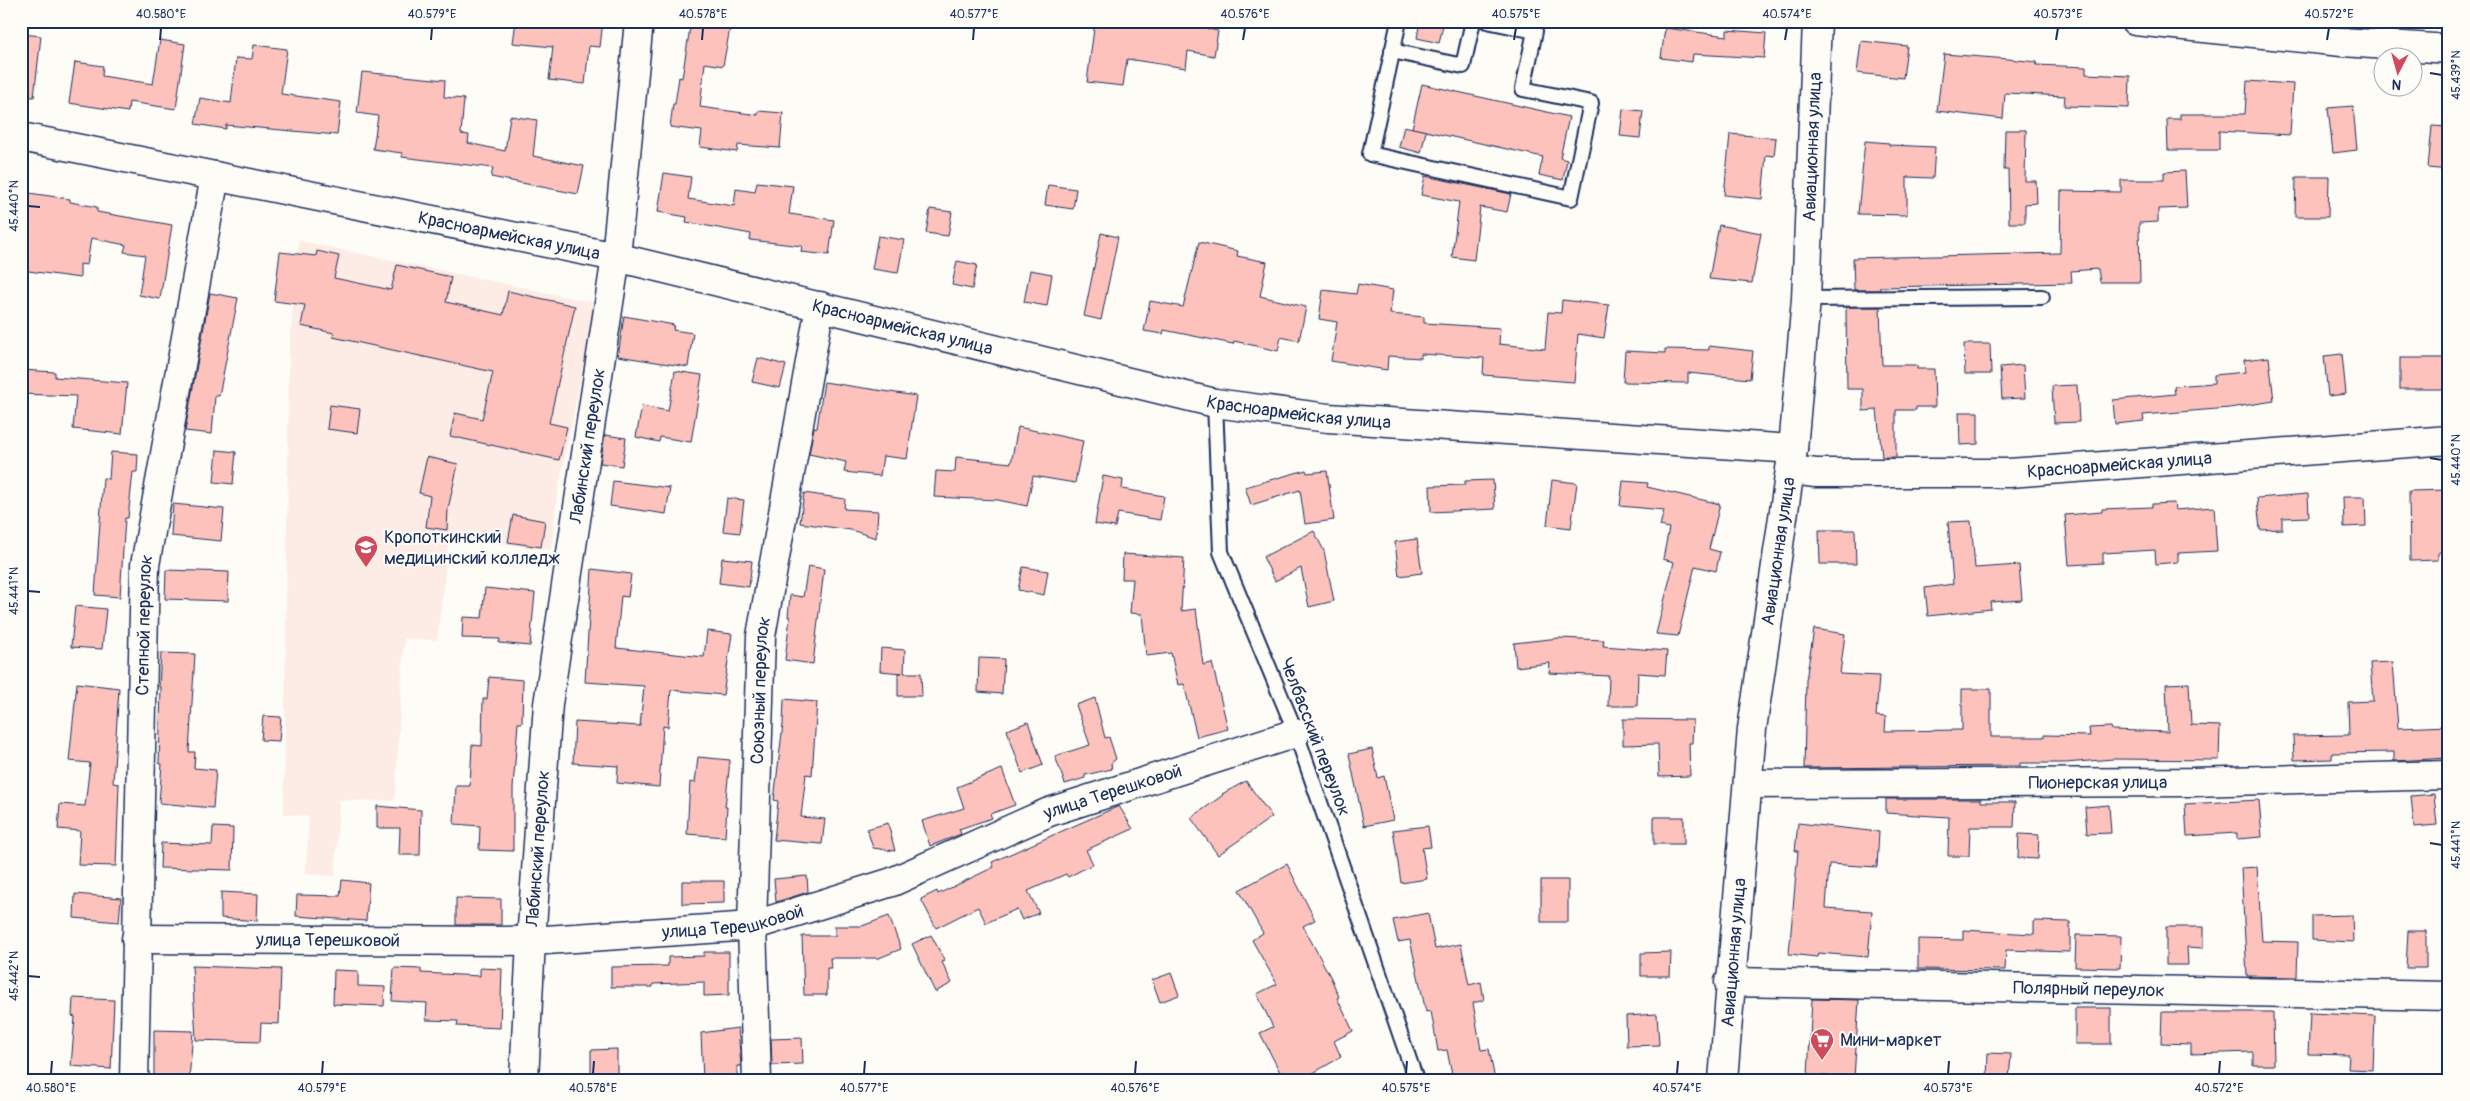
<svg xmlns="http://www.w3.org/2000/svg" width="2470" height="1101" font-family="Pangolin,sans-serif">
<style>
.built{fill:#fdebe5}
.building{fill:#fec2bc;stroke:#1b2f5e}
.lines{fill:none;stroke-linecap:round;stroke-linejoin:round}
.lane-casing{stroke:#1b2f5e;stroke-width:18}
.street-casing{stroke:#1b2f5e;stroke-width:31}
.secondary-casing{stroke:#1b2f5e;stroke-width:31}
.lane{stroke:#fdfcf7;stroke-width:14}
.street{stroke:#fdfcf7;stroke-width:28}
.secondary{stroke:#fdfcf7;stroke-width:28}
.ticks{fill:none;stroke:#1b2f5e;stroke-width:2}
.labels{text-anchor:middle;dominant-baseline:central;stroke-width:4;stroke-linejoin:round;paint-order:stroke}
.street-label{font-size:18px;fill:#1b2f5e;stroke:#fdfcf7}
.poi-label{font-size:18px;fill:#1b2f5e;stroke:#fdfcf7;text-anchor:start}
.neatline{fill:none;stroke:#1b2f5e;stroke-width:2}
.ticks-label{font-size:12px;text-anchor:middle;fill:#1b2f5e}
</style>
<rect width="100%" height="100%" fill="#fdfcf7"/>
<filter id="ink" filterUnits="userSpaceOnUse"><feTurbulence type="fractalNoise" baseFrequency=".02" numOctaves="2"/><feDisplacementMap in="SourceGraphic" scale="10" xChannelSelector="R" yChannelSelector="G"/><feConvolveMatrix kernelMatrix="1 2 1 2 8 2 1 2 1" color-interpolation-filters="sRGB"/></filter>
<g filter="url(#ink)">
<path class="built" d="M299,241L596,303L558,489L551,550L449,537L437,640L404,638L395,801L339,800L335,876L306,874L309,816L284,814L289,355Z"/>
<g class="building">
<path d="M516,21L551,23V21H603L600,47L589,46L585,84L549,80L553,47L513,43Z"/>
<path d="M691,21L730,28L723,66L705,63L700,107L758,115V111L783,113L780,148L738,145L737,152L700,147L702,131L670,127L673,104H675L679,77L682,78Z"/>
<path d="M1095,21H1209L1207,29L1218,31L1214,56L1188,51L1186,68L1127,59L1123,86L1087,82Z"/>
<path d="M1420,21H1444L1439,43L1417,38Z"/>
<path d="M1665,28L1727,36V30L1766,33L1764,58L1693,54L1692,62L1661,58Z"/>
<path d="M23,34L41,36L34,97L21,96Z"/>
<path d="M160,40L185,44L176,109L129,102L128,112L69,103L75,62L103,66L102,76L153,84Z"/>
<path d="M1861,41L1907,46L1903,78L1857,73Z"/>
<path d="M254,45L287,49L281,94L341,102L337,135L226,125V129L195,124L200,98L231,103L236,58L252,59Z"/>
<path d="M1944,54L2008,59L2037,62L2036,65L2086,67V74L2130,76L2129,108L2064,106L2065,96L2005,93L2003,119L1937,111Z"/>
<path d="M362,72L445,80L444,97L464,99L461,134L469,135L468,143L505,151L510,116L537,120L533,156L584,166L578,194L491,177L493,168L402,157V153L373,149L378,116L357,113Z"/>
<path d="M2247,81L2293,84L2290,135L2219,131V150H2168L2167,119H2180V114H2245Z"/>
<path d="M1422,84L1569,117L1560,158L1567,160L1563,180L1539,175L1543,157L1412,128Z"/>
<path d="M2353,106L2357,150L2333,153L2328,108Z"/>
<path d="M1623,109L1643,111L1640,138L1620,136Z"/>
<path d="M1404,126L1426,131L1421,153L1399,147Z"/>
<path d="M2432,126L2449,127V170L2428,168Z"/>
<path d="M2005,130H2026L2025,181H2036L2037,203L2025,204V223H2009L2008,170H2004Z"/>
<path d="M1730,134L1776,138L1774,156L1766,155L1762,199L1724,195Z"/>
<path d="M1865,141L1889,143V145L1935,147L1933,178L1907,177V215L1858,214Z"/>
<path d="M2185,171L2187,208L2158,209V222L2139,223L2140,282H2100L2098,269L2071,271L2072,283L1880,287V290H1854L1853,258L2060,253L2061,191L2121,192V180H2164V172Z"/>
<path d="M664,173L691,177L688,199L734,206L736,189L755,192L757,182L793,186L789,214L834,220L829,255L801,252L802,246L750,240L751,234L686,222L687,217L658,212Z"/>
<path d="M1425,176L1511,194L1507,212L1480,207L1474,260L1452,257L1459,202L1421,195Z"/>
<path d="M2296,177H2329L2328,217H2295Z"/>
<path d="M1048,185L1076,189L1073,209L1045,205Z"/>
<path d="M29,193L70,199V202L97,207V212L172,225L160,299L139,295L145,255L124,252L126,245L91,238L87,265L80,264V278L21,270Z"/>
<path d="M930,209L952,212L948,236L926,233Z"/>
<path d="M1719,225L1761,233L1752,283L1709,279Z"/>
<path d="M1101,233L1118,237L1101,320L1084,316Z"/>
<path d="M878,236L904,240L898,273L872,269Z"/>
<path d="M1199,242L1238,251L1237,256L1267,262L1260,296L1306,307L1299,341L1281,337L1278,351L1234,341L1233,344L1164,330L1163,334L1144,331L1150,301L1183,307Z"/>
<path d="M317,251L339,256L334,278L391,290L397,265L451,277L446,302L503,315L508,291L575,306L549,423L567,427L559,460L450,436L455,413L482,419L493,372L333,337L334,333L301,326L305,305L274,301L280,252L316,256Z"/>
<path d="M957,261L977,265L972,289L952,285Z"/>
<path d="M1030,270L1052,274L1047,306L1024,302Z"/>
<path d="M1358,284L1393,290L1390,314L1424,317V323L1500,328L1499,344L1545,349L1548,312L1561,313L1562,300L1609,305L1604,338L1578,334L1574,382L1483,375L1484,358L1421,354V358L1388,356L1387,370L1331,361L1337,322L1319,319L1323,290L1356,294Z"/>
<path d="M210,293L238,298L219,396H215L212,434L185,431Z"/>
<path d="M1846,307H1880L1882,365H1917V369H1934L1935,407H1916V410H1896V457H1882L1877,410L1863,411V389H1847Z"/>
<path d="M624,316L674,325L673,330L693,333L688,367L618,356Z"/>
<path d="M1964,344H1990L1991,374H1965Z"/>
<path d="M1709,346L1753,351L1750,379L1688,373V383L1623,382L1625,351L1665,353V349L1709,350Z"/>
<path d="M2342,354L2346,394L2328,396L2324,356Z"/>
<path d="M2269,357L2274,401L2229,408L2143,415L2144,421L2115,424L2113,400L2175,394L2174,386L2214,383V375L2245,372L2244,360Z"/>
<path d="M758,358L786,365L780,388L752,382Z"/>
<rect x="2400" y="358" width="49" height="31"/>
<path d="M2023,365L2025,398L2002,399L2000,367Z"/>
<path d="M21,370L55,372V377L127,383L122,434L73,429L76,396L21,394Z"/>
<path d="M675,371L702,375L691,442L660,437L659,442L636,437L642,406L668,411Z"/>
<path d="M824,382L916,396L907,459L883,456L880,476L844,472L846,462L809,454L814,427L817,428Z"/>
<path d="M2077,385L2079,422L2054,423L2052,386Z"/>
<path d="M330,405L360,409L357,433L327,429Z"/>
<path d="M1959,412H1978V444L1960,445Z"/>
<path d="M1018,427L1083,441L1075,483L1033,476L1027,506L998,500L934,497L936,471L955,472L956,457L1011,463Z"/>
<path d="M605,435L626,438L622,466L600,463Z"/>
<path d="M217,450L236,452L233,484L214,482Z"/>
<path d="M111,452L138,454L137,472H133L128,518H125L120,597L95,595L103,478L109,479Z"/>
<path d="M427,457L458,464L448,509L447,530L426,527L430,496L419,493Z"/>
<path d="M1306,470L1307,473L1327,471L1334,520L1305,524L1300,490L1251,505L1245,487Z"/>
<path d="M1103,476L1123,480L1122,489L1164,496L1160,520L1118,513L1115,527L1095,524Z"/>
<path d="M1493,480L1495,509L1431,512L1430,486L1465,485V481Z"/>
<path d="M1552,480L1577,483L1571,528L1547,525Z"/>
<path d="M613,481L670,488L666,514L610,506Z"/>
<path d="M1623,481L1648,483L1647,487L1720,504L1709,549L1720,552L1716,571L1695,566L1678,636L1656,634L1674,562L1663,559L1669,528L1660,526L1664,510L1620,506Z"/>
<path d="M2449,490V552H2438V560L2410,561L2409,491Z"/>
<path d="M804,493L845,499L844,509L878,511L876,538L851,530L800,523Z"/>
<path d="M2308,494L2309,517L2282,518V529L2260,530L2257,498Z"/>
<path d="M2343,497H2365L2366,526L2344,527Z"/>
<path d="M727,498L744,500L740,533L723,531Z"/>
<path d="M2174,503L2175,510L2214,507L2217,551L2178,553V562L2156,564L2155,550L2103,553V563L2069,565L2065,515L2102,512V509L2152,507V504Z"/>
<path d="M173,504L224,509L221,541L171,536Z"/>
<path d="M513,515L545,521L541,547L508,542Z"/>
<path d="M1971,521L1975,568L2019,565L2022,600L1990,602L1991,609L1928,616L1925,588L1953,584L1948,522Z"/>
<path d="M1819,530H1855L1856,564H1820Z"/>
<path d="M1314,531L1324,551L1334,601L1309,607L1301,568L1275,581L1263,557Z"/>
<path d="M1417,539L1422,573L1399,576L1395,542Z"/>
<path d="M1123,554L1184,558L1181,611L1196,609L1203,665L1212,663L1228,729L1197,737L1184,684L1178,685L1171,653L1146,656L1142,614L1130,613L1133,579H1122Z"/>
<path d="M722,558L752,561L749,587L719,583Z"/>
<path d="M808,566L824,569L813,664L785,660L790,617H788L790,595L803,597Z"/>
<path d="M1023,567L1048,571L1044,595L1018,590Z"/>
<path d="M592,569L631,574L628,597L621,596L616,648L704,657L707,631L732,634L723,695L671,690L668,727L663,726L659,787L617,783L618,766L573,763L575,722L640,726L644,686L585,682Z"/>
<path d="M166,570L229,572L228,601L165,599Z"/>
<path d="M485,588L535,593L530,646L499,643L500,639L462,638L463,617L482,618Z"/>
<path d="M75,606L106,609L102,649L71,647Z"/>
<path d="M1814,629L1845,634L1840,674L1879,676L1876,716L1886,717L1885,731L1962,730V689H1991V737H2044V735L2090,736L2089,728L2111,727L2112,730L2168,732L2166,684L2189,683L2191,725L2220,726L2219,760L2113,759L2065,763H2020V766L1804,768L1806,680Z"/>
<path d="M1559,638L1604,640L1603,646L1667,651L1665,675L1638,673L1637,706H1608L1609,676L1549,673L1550,663L1516,667L1514,643Z"/>
<path d="M881,648L905,650L904,673H921L922,696H898V673H902L880,671Z"/>
<path d="M161,653L195,654L189,752H195L194,768L216,770L213,808L159,803L162,764H159L161,687H159Z"/>
<path d="M979,658L1004,659L1002,694L978,692Z"/>
<path d="M2393,662L2398,728L2449,726V758L2394,761V752L2332,753V759L2294,760L2293,736L2349,735L2348,702L2373,701L2370,663Z"/>
<path d="M489,677L523,680L522,723H518L513,788V851L479,850L480,826L454,824L456,786H470L472,745L482,746L483,699H487Z"/>
<path d="M77,683L119,688L113,783L119,784L116,866L78,865L80,831L58,829L60,804L85,806L90,763L69,761Z"/>
<path d="M1095,698L1105,738L1109,737L1116,759L1111,763L1112,769L1085,775V778L1065,784L1055,756L1090,745L1076,705Z"/>
<path d="M784,699L817,702L812,775L806,774L801,817L825,819L822,844L774,840L778,801L774,800L783,724Z"/>
<path d="M263,716L281,717L279,741L261,740Z"/>
<path d="M1623,719L1693,720L1692,743H1689L1690,776L1659,777L1658,744L1623,745Z"/>
<path d="M1028,722L1043,765L1022,773L1007,730Z"/>
<path d="M1372,749L1378,778L1384,776L1393,820L1364,826L1349,754Z"/>
<path d="M698,757L730,760L725,807H727L725,837L687,834L690,782L695,783Z"/>
<path d="M1002,769L1015,805L990,814L992,818L959,829L961,834L930,846L922,821L964,808L957,787Z"/>
<path d="M1246,781L1272,817L1218,855L1191,818L1223,795L1222,794Z"/>
<path d="M2434,794L2437,825L2414,827L2411,796Z"/>
<path d="M1886,799H1981V802H2015L2014,827H1970L1969,856H1948L1949,817L1886,813Z"/>
<path d="M2259,800L2262,837L2237,839V833L2187,836L2185,804Z"/>
<path d="M2109,805L2111,833L2087,834L2085,807Z"/>
<path d="M377,806L421,810L420,855H399L400,828H377Z"/>
<path d="M1119,806L1133,829L1086,850L1093,864L1068,877L1066,874L1028,891L1039,913L1022,920L1017,909L986,923L978,907L936,928L921,899L937,891L938,894L994,867L992,862Z"/>
<rect x="1654" y="817" width="30" height="27"/>
<path d="M888,823L895,851L873,848L867,829Z"/>
<path d="M1798,823L1879,832L1877,867L1829,864L1826,908L1872,911L1868,957L1818,953L1817,957L1789,954L1798,851H1795Z"/>
<path d="M1428,826L1431,847L1422,848L1427,879L1401,883L1393,830Z"/>
<path d="M213,827L233,828L232,870L160,868L161,843L212,845Z"/>
<path d="M2019,834L2039,835L2038,859L2018,858Z"/>
<path d="M1287,864L1315,920L1303,926L1331,978L1339,997L1337,998L1353,1031L1334,1041L1341,1057L1301,1080H1284L1260,1033L1273,1027L1257,994L1277,984L1252,940L1263,933L1239,890Z"/>
<path d="M2257,867L2262,941L2298,942L2297,977L2247,976L2241,868Z"/>
<path d="M807,876L808,892L776,902L774,879Z"/>
<path d="M342,880L369,883L366,921L296,916L297,895L340,896Z"/>
<rect x="1541" y="880" width="27" height="42"/>
<path d="M682,881H724V903L682,904Z"/>
<path d="M221,892L258,894L257,921L221,918Z"/>
<path d="M75,894L121,898L119,922L74,918Z"/>
<path d="M456,898L501,899V925H456Z"/>
<path d="M1428,913L1435,949L1461,944L1469,985L1481,982L1484,1000L1473,1003L1481,1050L1489,1049L1495,1080H1453L1447,1050L1438,1051L1431,1011L1426,1012L1410,940L1398,942L1393,920Z"/>
<path d="M2352,915L2353,942L2312,940V916Z"/>
<path d="M889,916L901,949L879,958H830L831,968H827V995H804L802,936H835V926H862Z"/>
<path d="M2034,921L2070,922V952L2006,950L2005,970L1918,969V939L1963,940V930L2034,934Z"/>
<path d="M2166,927H2203V948L2187,947L2188,965H2166Z"/>
<path d="M2408,931H2426V968H2406Z"/>
<path d="M931,935L945,961L942,962L952,983L935,992L912,944Z"/>
<path d="M2076,935L2121,936L2120,968L2075,967Z"/>
<path d="M704,952H729V995L704,996V982L653,984V987H611V967L668,966V957L704,956Z"/>
<path d="M1671,952L1670,976H1641V953Z"/>
<path d="M192,966L281,969L279,1024L261,1023L260,1042L196,1040Z"/>
<path d="M394,968L421,969V973L480,976V968L502,969L500,1028L457,1026L458,1021L426,1020L427,1003L392,1001Z"/>
<path d="M334,970L358,971V986L385,987L384,1006L333,1004Z"/>
<path d="M1171,973L1179,995L1160,1002L1152,980Z"/>
<path d="M73,998L114,1000L111,1069L71,1066L75,1017L72,1016Z"/>
<path d="M1812,999L1859,1000L1854,1078L1808,1075Z"/>
<rect x="2075" y="1008" width="36" height="36"/>
<path d="M2162,1012H2273L2274,1065H2253V1052L2191,1054V1044L2161,1043Z"/>
<path d="M2310,1013L2375,1016L2373,1070L2348,1069L2349,1055L2308,1054Z"/>
<path d="M1657,1014L1659,1045L1627,1046L1626,1016Z"/>
<path d="M738,1028L741,1066H737V1080H703L701,1033Z"/>
<path d="M154,1030L193,1031L189,1080H154Z"/>
<path d="M802,1038L803,1064L772,1065L771,1039Z"/>
<path d="M617,1049V1080H591V1050Z"/>
<path d="M1988,1053L2011,1054L2009,1080H1987Z"/>
</g>
<g class="lines">
<g class="lane-casing">
<g id="lane">
<path d="M1399,21L1370,154L1571,198L1591,103L1523,89L1535,31L1487,21"/>
<path d="M1392,51L1463,66L1473,21"/>
<path d="M1806,299L2042,297"/>
<path d="M1215,403L1221,552L1296,733L1416,1080"/>
</g>
</g>
<g class="street-casing">
<g id="street">
<path id="s1" d="M1748,784L2191,782L2449,775"/>
<path id="s2" d="M136,939L531,941L752,926L892,882L1049,812L1296,733"/>
<path id="s3" d="M1729,982L2449,996"/>
<path id="s4" d="M134,1080L145,565L215,176"/>
<path id="s5" d="M524,1080L531,941L548,704L616,257L639,21"/>
<path id="s6" d="M757,1080L752,926L761,636L820,306"/>
</g>
</g>
<g class="secondary-casing">
<g id="secondary">
<path d="M2135,21L2342,42L2449,49"/>
<path id="s7" d="M21,137L616,257L1215,403L1328,418L1793,449"/>
<path id="s8" d="M1791,470L1816,473H2009L2449,440"/>
<path id="s9" d="M1723,1080L1752,729L1793,449L1806,299L1817,21"/>
</g>
</g>
<use href="#lane" class="lane"/>
<use href="#street" class="street"/>
<use href="#secondary" class="secondary"/>
</g>
</g>
<path class="ticks" d="M160,40L161,28M431,40L432,28M702,40L703,28M973,40L974,28M1243,40L1245,28M1514,40L1516,28M1785,40L1787,28M2056,40L2058,28M2327,40L2329,28M2430,73L2442,75M28,206L40,207M2430,458L2442,460M28,591L40,592M2430,843L2442,845M28,976L40,977M51,1074L52,1061M322,1074L323,1061M593,1074L594,1061M864,1074L865,1061M1135,1074L1136,1061M1406,1074L1407,1061M1677,1074L1678,1061M1948,1074L1949,1061M2219,1074L2220,1061"/>
<defs>
<g id="university-pin" transform="scale(1.25)"><path d="M0 17L-7.5 6A9.5 9.5 0 1 1 7.5 6Z" fill="#d1495b" stroke="#fdfcf7"/><path d="M0-5L7-2L0 1L-7-2ZM-4 1L0 2.5L4 1V4Q0 6-4 4Z" fill="#fff"/></g>
<g id="supermarket-pin" transform="scale(1.25)"><path d="M0 17L-7.5 6A9.5 9.5 0 1 1 7.5 6Z" fill="#d1495b" stroke="#fdfcf7"/><path d="M-6-5.5h2.5l.6 2H6L4.5 2H-2.5L-4.4-4H-6ZM-1.5 3.2a1.3 1.3 0 1 0 .1 0ZM3 3.2a1.3 1.3 0 1 0 .1 0Z" fill="#fff"/></g>
</defs>
<g fill-rule="evenodd">
<use href="#university-pin" x="366" y="547"/>
<use href="#supermarket-pin" x="1822" y="1040"/>
</g>
<g class="labels">
<g class="street-label">
<text stroke="none"><textPath href="#s9" startOffset="938">Авиационная улица</textPath></text>
<text stroke="none"><textPath href="#s7" startOffset="498">Красноармейская улица</textPath></text>
<text stroke="none"><textPath href="#s7" startOffset="902">Красноармейская улица</textPath></text>
<text stroke="none"><textPath href="#s7" startOffset="1308">Красноармейская улица</textPath></text>
<text stroke="none"><textPath href="#s5" startOffset="638">Лабинский переулок</textPath></text>
<text stroke="none"><textPath href="#s8" startOffset="329">Красноармейская улица</textPath></text>
<text stroke="none"><textPath href="#s9" startOffset="532">Авиационная улица</textPath></text>
<text stroke="none"><textPath href="#s4" startOffset="455">Степной переулок</textPath></text>
<text stroke="none"><textPath href="#s6" startOffset="390">Союзный переулок</textPath></text>
<text transform="translate(1315 737) rotate(69)">Челбасский переулок</text>
<text stroke="none"><textPath href="#s1" startOffset="350">Пионерская улица</textPath></text>
<text stroke="none"><textPath href="#s2" startOffset="1002">улица Терешковой</textPath></text>
<text stroke="none"><textPath href="#s5" startOffset="232">Лабинский переулок</textPath></text>
<text stroke="none"><textPath href="#s2" startOffset="598">улица Терешковой</textPath></text>
<text stroke="none"><textPath href="#s2" startOffset="192">улица Терешковой</textPath></text>
<text stroke="none"><textPath href="#s9" startOffset="128">Авиационная улица</textPath></text>
<text stroke="none"><textPath href="#s3" startOffset="360">Полярный переулок</textPath></text>
</g>
<g class="poi-label">
<text x="384" y="537">Кропоткинский<tspan x="384" dy="21">медицинский колледж</tspan></text>
<text x="1840" y="1040">Мини-маркет</text>
</g>
</g>
<rect width="2470" height="1101" fill="none" stroke="#fdfcf7" stroke-width="55"/>
<g transform="translate(2398 72) rotate(186)"><circle r="24" fill="#fdfcf7" stroke="#a3aaba"/>
<path d="M0-4L9 19L0 12L-9 19Z" fill="#d1495b"/>
<text y="-8" font-size="14" font-weight="bold" text-anchor="middle" fill="#1b2f5e">N</text>
</g>
<rect x="28" y="28" width="2414" height="1046" class="neatline"/>
<g class="ticks-label">
<text x="161" y="18">40.580°E</text>
<text x="432" y="18">40.579°E</text>
<text x="703" y="18">40.578°E</text>
<text x="974" y="18">40.577°E</text>
<text x="1245" y="18">40.576°E</text>
<text x="1516" y="18">40.575°E</text>
<text x="1787" y="18">40.574°E</text>
<text x="2058" y="18">40.573°E</text>
<text x="2329" y="18">40.572°E</text>
<text transform="translate(2456 75) rotate(-90)" y="4">45.439°N</text>
<text transform="translate(14 206) rotate(-90)" y="4">45.440°N</text>
<text transform="translate(2456 460) rotate(-90)" y="4">45.440°N</text>
<text transform="translate(14 591) rotate(-90)" y="4">45.441°N</text>
<text transform="translate(2456 845) rotate(-90)" y="4">45.441°N</text>
<text transform="translate(14 976) rotate(-90)" y="4">45.442°N</text>
<text x="51" y="1092">40.580°E</text>
<text x="322" y="1092">40.579°E</text>
<text x="593" y="1092">40.578°E</text>
<text x="864" y="1092">40.577°E</text>
<text x="1135" y="1092">40.576°E</text>
<text x="1406" y="1092">40.575°E</text>
<text x="1677" y="1092">40.574°E</text>
<text x="1948" y="1092">40.573°E</text>
<text x="2219" y="1092">40.572°E</text>
</g>
</svg>
